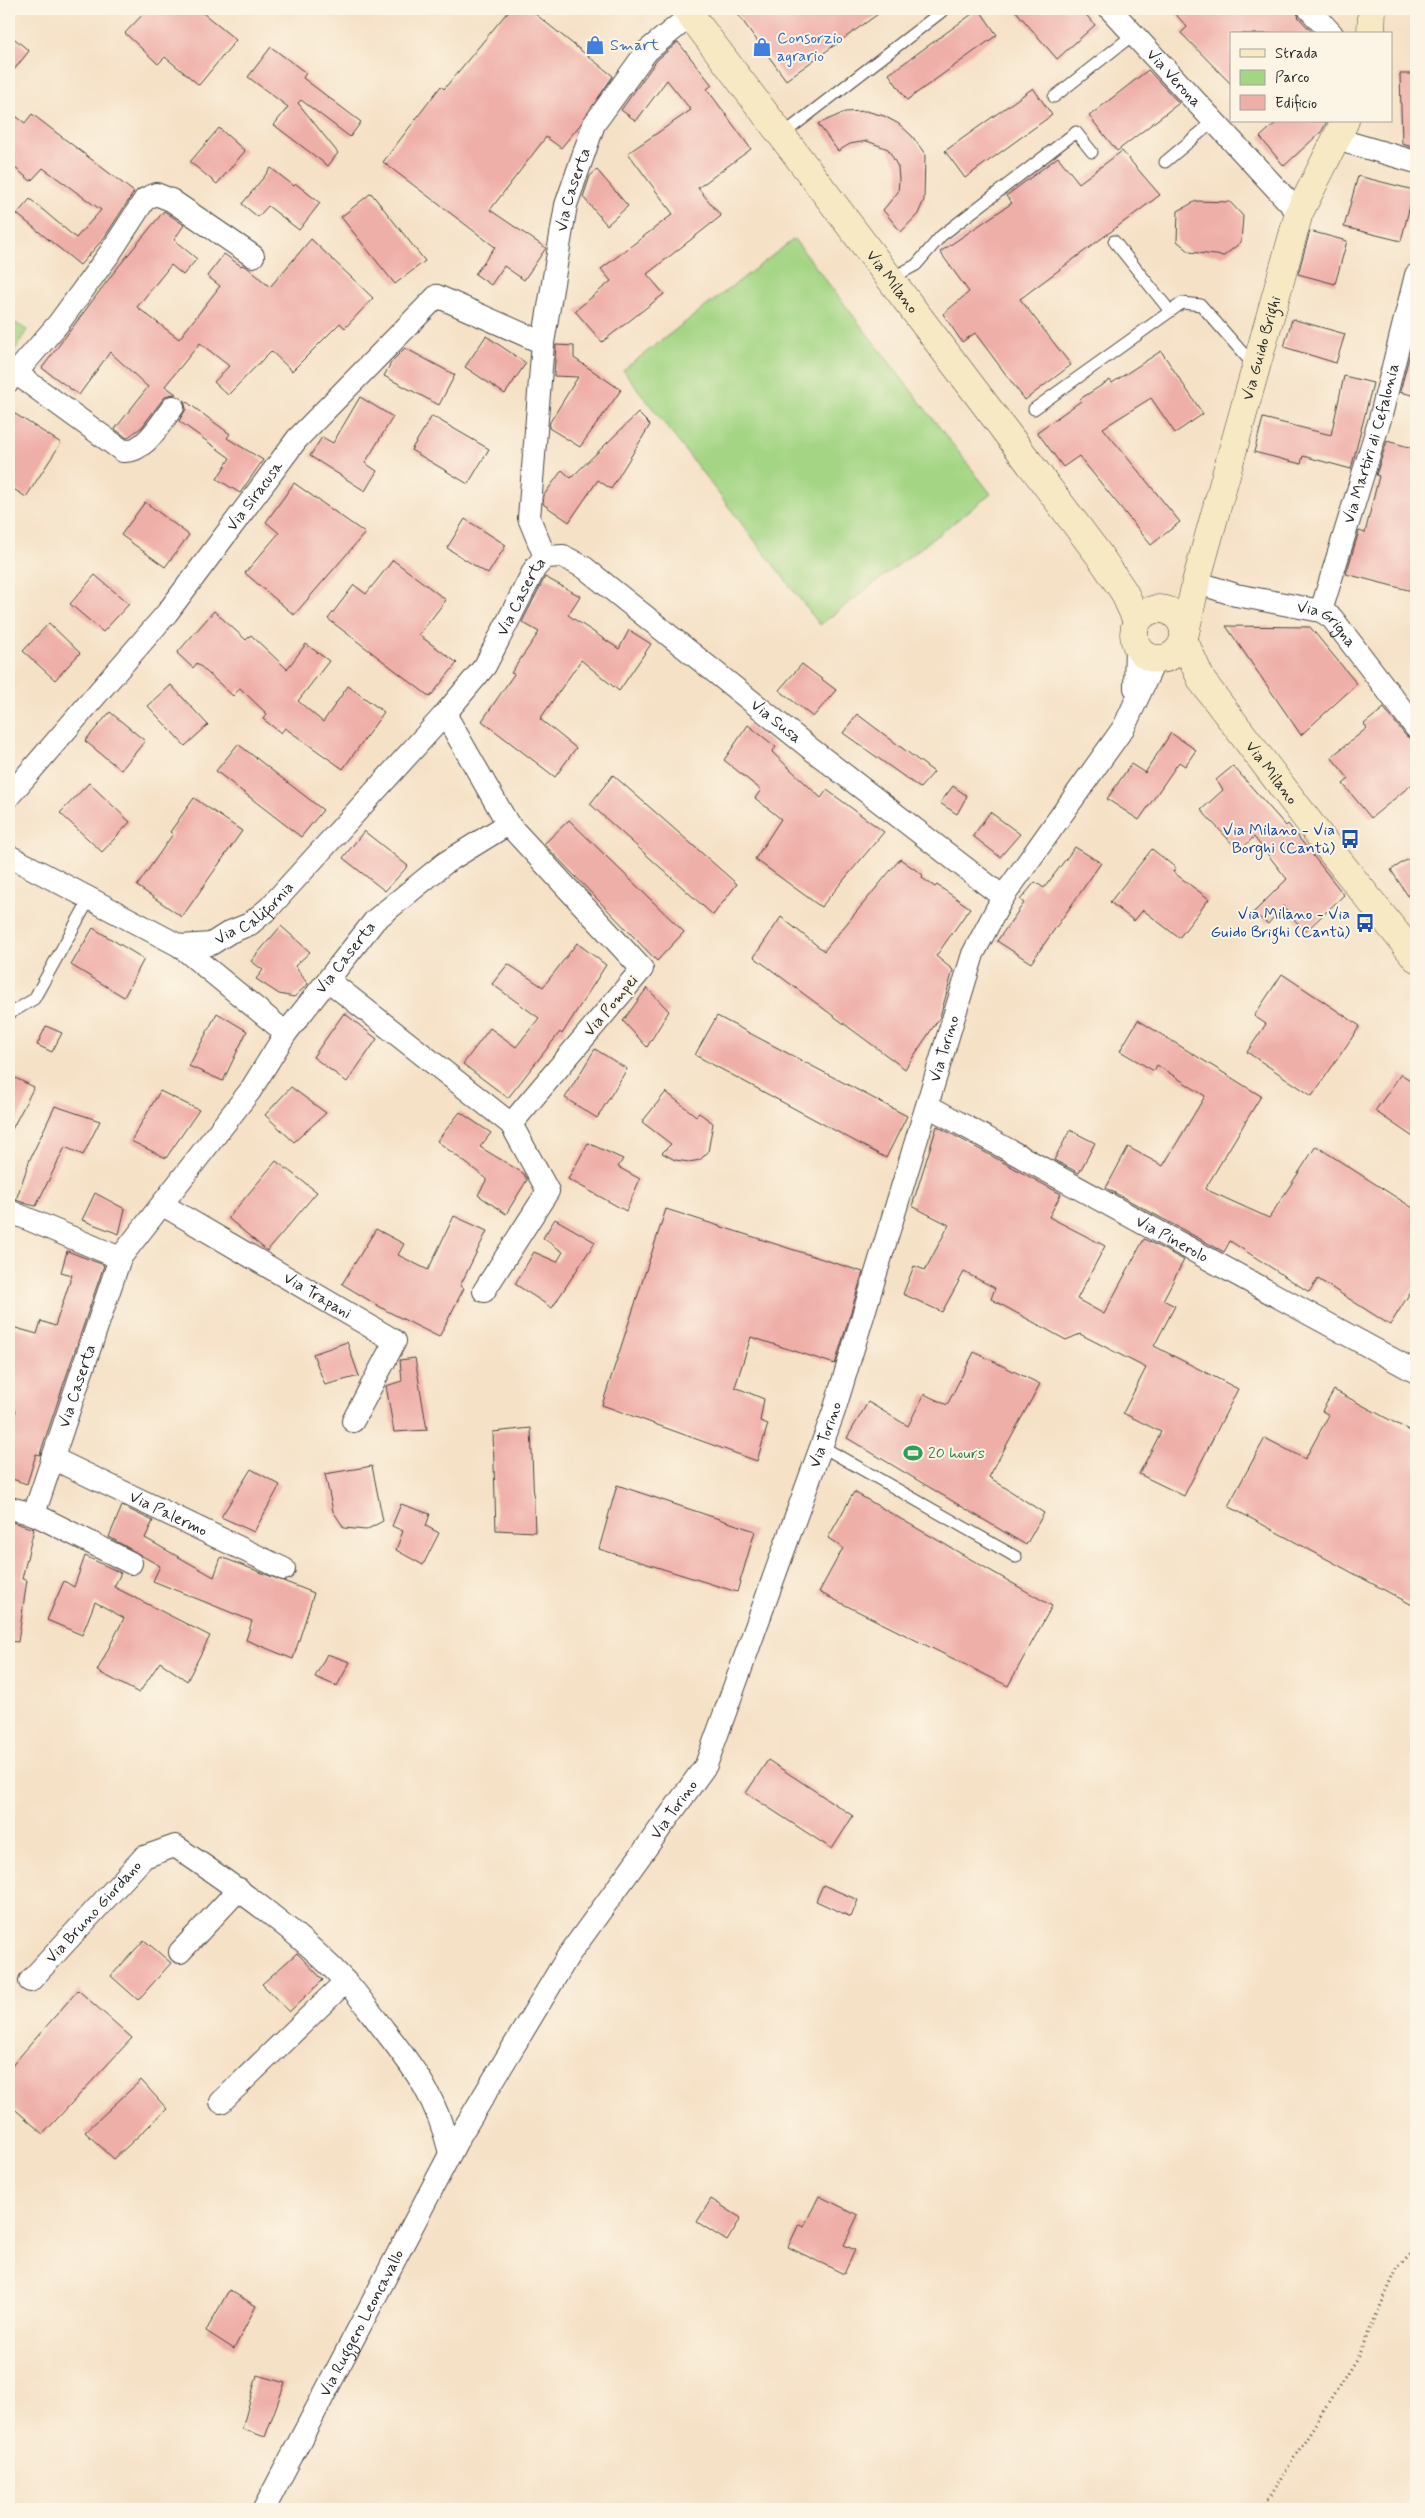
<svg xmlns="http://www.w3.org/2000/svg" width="1425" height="2518" font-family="Mynerve,sans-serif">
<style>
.green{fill:#a4d584;stroke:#688058}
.building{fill:#efafa9}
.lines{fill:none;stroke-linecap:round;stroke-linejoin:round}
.lane-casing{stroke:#494642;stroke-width:13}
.street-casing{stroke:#494642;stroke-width:24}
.secondary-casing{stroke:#494642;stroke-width:29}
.path{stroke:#494642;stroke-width:3;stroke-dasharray:1 4;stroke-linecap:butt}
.lane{stroke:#fff;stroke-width:11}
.street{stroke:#fff;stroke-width:22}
.secondary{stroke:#f6e9c3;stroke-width:28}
.labels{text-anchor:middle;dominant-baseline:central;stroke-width:4;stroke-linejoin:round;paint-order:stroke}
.shop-label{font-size:16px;fill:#366cbe;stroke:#fcf5e5;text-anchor:start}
.street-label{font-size:16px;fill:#2b2b2b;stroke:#fcf5e5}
.transit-label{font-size:16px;fill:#164399;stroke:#fcf5e5;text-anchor:end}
.leisure-label{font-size:16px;fill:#27864d;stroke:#fcf5e5;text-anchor:start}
</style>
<rect width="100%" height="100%" fill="#fcf5e5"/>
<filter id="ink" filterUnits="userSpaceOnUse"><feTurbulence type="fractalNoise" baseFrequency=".02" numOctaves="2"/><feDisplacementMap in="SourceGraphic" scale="10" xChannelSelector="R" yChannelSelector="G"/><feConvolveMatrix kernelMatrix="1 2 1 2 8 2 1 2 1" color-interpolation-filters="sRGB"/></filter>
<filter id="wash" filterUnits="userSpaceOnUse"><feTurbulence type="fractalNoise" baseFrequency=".0096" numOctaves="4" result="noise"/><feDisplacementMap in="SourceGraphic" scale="20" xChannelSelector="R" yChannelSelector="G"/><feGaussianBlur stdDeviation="1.12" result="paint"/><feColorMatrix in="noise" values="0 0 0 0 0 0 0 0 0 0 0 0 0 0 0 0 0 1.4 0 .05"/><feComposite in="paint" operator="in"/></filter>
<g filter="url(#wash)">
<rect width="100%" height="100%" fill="#f5e1c6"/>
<g class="green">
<path d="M794,239L991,494L820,625L623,370Z"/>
<path d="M9,319L27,330L9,360Z"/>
</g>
<g id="blocks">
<g class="building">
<path d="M148,9H198L236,40L199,85L165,57L158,64L125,33Z"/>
<path d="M510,9H529L613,76L580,125L561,148L546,137L490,210L546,248L524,280L504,266L491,285L475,274L495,247L383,162L441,86L444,89Z"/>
<path d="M734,9H885L786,80Z"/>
<path d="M979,9L997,35L907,100L889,74Z"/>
<path d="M1014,9H1081L1095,25L1057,59Z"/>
<path d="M1171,9H1296L1299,18L1314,34H1231V84L1181,33L1187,27Z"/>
<path d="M9,34L29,51L9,76Z"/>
<path d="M678,42L712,85L707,89L751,149L698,188L721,216L647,274L664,294L602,342L575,311L611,281L601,269L673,214L628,153L691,110L667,80L636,121L621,110L657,60Z"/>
<path d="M271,47L306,73L303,78L361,122L350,137L301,100L298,103L338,153L328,166L274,125L288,107L248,77Z"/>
<path d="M1148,70L1179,103L1117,151L1089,116Z"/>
<path d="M1400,74H1416V148L1402,144Z"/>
<path d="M1033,88L1052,115L965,178L945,151Z"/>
<path d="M9,111L25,123L32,114L134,192L104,238L80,265L17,214L30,199L76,238L101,210L43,168L31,181L9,163Z"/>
<path d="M866,111L884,116L899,124L912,136L925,154L924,200L918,214L901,232L883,210L898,192L899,180L898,167L888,149L867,141L850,144L838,151L818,124L845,112Z"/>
<path d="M1278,121H1327L1322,131L1284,166L1260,137Z"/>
<path d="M219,128L245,151L217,184L190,162Z"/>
<path d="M1122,151L1160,195L1020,299L1071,365L1025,400L975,333L962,342L943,314L969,292L940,252L1012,203L1006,196L1058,157L1079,183Z"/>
<path d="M271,168L294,186L296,184L320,203L299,230L268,206L258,217L242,204Z"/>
<path d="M597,170L628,206L607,225L583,197L590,176Z"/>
<path d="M1358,176L1414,190L1401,241L1344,227Z"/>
<path d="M371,193L425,261L395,284L341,217Z"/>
<path d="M1196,201L1230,202L1243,216L1241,242L1224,256L1190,252L1177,241L1178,211Z"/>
<path d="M164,211L184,225L174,240L197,259L183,275L171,265L137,307L179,339L220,286L207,276L224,254L241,266L242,265L248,268L270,287L311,239L373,298L345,328L340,323L292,371L271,351L228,395L214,382L229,366L200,343L165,386L176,394L168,395L163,399L142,427L127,438L115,429L148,387L110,352L79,395L42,368L114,272Z"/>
<path d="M1310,231L1347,241L1335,284L1298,274Z"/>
<path d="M1292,319L1345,334L1336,363L1284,347Z"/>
<path d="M486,336L526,363L505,394L465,367Z"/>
<path d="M1413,342L1416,343V396L1400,392Z"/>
<path d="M556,345L574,346V358L621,390L580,447L549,428L550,422L578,377L554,376Z"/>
<path d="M405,348L455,375L439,405L384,376L392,361Z"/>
<path d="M1161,351L1203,414L1175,433L1151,398L1103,428L1180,522L1151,545L1079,456L1063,467L1037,432L1081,401L1080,399L1110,380L1112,383Z"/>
<path d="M1344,376L1373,383L1351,469L1303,456L1301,464L1254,452L1263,418L1331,435Z"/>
<path d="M360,397L393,417L365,463L377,471L365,491L310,456L322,437L333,443Z"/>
<path d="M184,400L230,434L227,438L263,460L240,493L217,479L230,458L179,421L186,409Z"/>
<path d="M9,410L61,443L26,497L9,486Z"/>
<path d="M638,413L650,425L611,489L598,480L569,522L543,504L544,495L562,470L571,478Z"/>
<path d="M432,416L489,449L468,484L411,450Z"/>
<path d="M1387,441L1416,449V592L1346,574L1359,531L1365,533L1379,476L1376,475Z"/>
<path d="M294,483L365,533L294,615L245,573L279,533L266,522Z"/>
<path d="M145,502L189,535L165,567L121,535Z"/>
<path d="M465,519L506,545L488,574L447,548Z"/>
<path d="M393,560L446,600L419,635L457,663L430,697L328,619L354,585L366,594Z"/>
<path d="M95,575L129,604L103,632L70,604Z"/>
<path d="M545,577L580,596L568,615L619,649L629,630L651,644L619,691L581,660L540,719L576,748L555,777L482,721L514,674L511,673L539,632L522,622Z"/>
<path d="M214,611L246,640L251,635L287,669L306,644L329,661L298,701L323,722L348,686L384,712L343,769L285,728L281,733L263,719L267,714L240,688L233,696L197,663L193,668L177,653Z"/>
<path d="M49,623L80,653L55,680L23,651Z"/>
<path d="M1226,626L1310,627L1357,684L1301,735Z"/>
<path d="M802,664L836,690L813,717L779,690Z"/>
<path d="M171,685L208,725L185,746L148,706Z"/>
<path d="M1384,708L1406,736L1416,741V781L1371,818L1343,784L1349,779L1331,757L1367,728L1364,724Z"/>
<path d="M110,712L145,741L121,770L85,741Z"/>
<path d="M857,714L934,772L920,788L843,733Z"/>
<path d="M748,725L776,747L772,752L821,798L827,790L884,832L821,907L755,859L781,819L755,798L761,790L724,760Z"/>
<path d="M1171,733L1196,750L1185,766L1179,762L1139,820L1107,799L1131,764L1145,773Z"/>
<path d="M238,744L323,810L301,837L216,771Z"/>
<path d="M1233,766L1286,826L1288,824L1344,895L1305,932L1283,906L1268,924L1253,913L1287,879L1254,837L1239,851L1201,810L1223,790L1216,780Z"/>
<path d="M613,775L737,884L713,915L590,804Z"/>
<path d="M89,783L130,822L102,852L60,813Z"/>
<path d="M953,786L967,796L957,814L940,803Z"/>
<path d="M194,798L242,831L182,917L137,886L173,834L170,832Z"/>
<path d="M990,812L1020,834L1000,857L973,836Z"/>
<path d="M569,820L684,932L657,961L544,844Z"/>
<path d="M364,831L408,866L385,891L343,858Z"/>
<path d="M1075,847L1101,863L1031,963L997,941L1024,903L1020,900L1035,882L1044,888Z"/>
<path d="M1152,849L1176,868L1173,872L1209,899L1179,938L1143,910L1134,921L1110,902Z"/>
<path d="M1416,854V908L1391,870Z"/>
<path d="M900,859L923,875L922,878L935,887L937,885L970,908L936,956L953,970L940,1017L905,1069L754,957L781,917L824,951Z"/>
<path d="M281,926L310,952L295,966L308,984L294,997L279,994L256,979L263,970L251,961Z"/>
<path d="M93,928L144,959L124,997L71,965Z"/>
<path d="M577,943L606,965L562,1034L560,1032L508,1098L463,1064L490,1028L516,1047L539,1018L492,984L508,964L543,987Z"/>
<path d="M1282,974L1360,1026L1312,1096L1247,1052L1266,1024L1254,1016Z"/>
<path d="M647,988L669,1011L647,1047L623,1021Z"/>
<path d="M217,1013L247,1031L223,1081L189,1066Z"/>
<path d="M344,1013L377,1039L347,1082L313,1057Z"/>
<path d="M717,1016L907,1116L886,1158L695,1055Z"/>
<path d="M1138,1020L1261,1096L1205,1189L1269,1218L1316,1146L1416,1210V1283L1390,1325L1318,1279L1309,1292L1230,1241L1224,1252L1106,1188L1128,1147L1163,1166L1205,1096L1157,1065L1154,1071L1120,1051Z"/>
<path d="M46,1026L62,1033L52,1052L37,1045Z"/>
<path d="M595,1049L627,1069L597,1118L565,1098Z"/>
<path d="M1401,1074L1416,1084V1139L1375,1111Z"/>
<path d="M9,1075L34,1087L9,1135Z"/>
<path d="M291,1087L326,1113L294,1142L265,1115Z"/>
<path d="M160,1091L199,1110L166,1158L131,1141Z"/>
<path d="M666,1092L696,1116L699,1113L713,1123L708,1152L700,1160L689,1162L675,1160L662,1153L671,1144L642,1122Z"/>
<path d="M55,1106L100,1121L83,1155L65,1147L36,1206L27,1204L16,1200L30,1159Z"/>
<path d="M460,1112L491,1133L480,1147L523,1173L527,1180L506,1214L478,1195L487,1179L437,1141Z"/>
<path d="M937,1126L1061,1194L1049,1217L1105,1246L1077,1299L1104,1314L1144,1239L1184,1260L1163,1300L1175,1306L1154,1346L1238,1389L1184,1496L1139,1474L1161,1432L1123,1413L1146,1368L1080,1334L1066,1340L991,1299L995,1288L964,1272L942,1312L903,1294L914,1266L925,1270L949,1225L912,1206Z"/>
<path d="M1070,1130L1095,1143L1079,1173L1054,1160Z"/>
<path d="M588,1143L623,1159L618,1167L640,1179L626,1211L568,1179Z"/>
<path d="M276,1161L317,1192L267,1251L228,1218Z"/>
<path d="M95,1193L125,1209L119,1234L82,1220Z"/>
<path d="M666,1209L863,1272L835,1364L751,1337L735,1387L764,1399L760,1421L768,1424L757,1461L602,1405Z"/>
<path d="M454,1216L487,1231L460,1286L464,1288L439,1337L387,1311L342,1284L376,1229L404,1244L398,1255L428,1270Z"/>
<path d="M555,1219L595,1242L552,1308L515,1284L534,1252L557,1262L563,1252L543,1238Z"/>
<path d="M67,1251L104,1265L41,1451L40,1455L36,1454L27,1484L9,1478V1460L13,1446L9,1445V1435L16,1410L9,1409V1326L37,1334L41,1321L55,1326L72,1275L61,1272Z"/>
<path d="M347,1342L359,1376L325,1385L313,1354Z"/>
<path d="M974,1352L1040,1384L989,1477L1044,1513L1026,1545L847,1438L868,1402L908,1426L924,1394L947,1405Z"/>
<path d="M415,1358L427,1430L394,1432L386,1386L402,1381L400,1360Z"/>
<path d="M1334,1390L1416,1434V1607L1228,1506L1265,1438L1305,1459L1329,1415L1322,1411Z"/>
<path d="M531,1428L535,1532L496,1530L493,1432Z"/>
<path d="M372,1466L383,1521L366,1530L344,1528L333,1511L325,1474Z"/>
<path d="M251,1469L280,1485L254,1532L221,1517Z"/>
<path d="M617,1485L755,1531L737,1592L599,1549Z"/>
<path d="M854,1492L1052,1606L1008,1686L819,1592L843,1548L828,1538Z"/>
<path d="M401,1504L430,1514L426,1526L439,1533L423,1565L396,1550L403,1531L392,1526Z"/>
<path d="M122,1506L153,1521L145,1538L214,1577L221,1557L314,1593L293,1659L246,1640L252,1621L153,1581L160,1566L109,1537Z"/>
<path d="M9,1521L34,1529L22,1579L27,1580L18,1642L9,1641Z"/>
<path d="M85,1556L121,1573L114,1587L210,1636L187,1681L160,1662L139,1693L97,1671L124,1618L95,1602L82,1635L47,1620L64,1581L74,1587Z"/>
<path d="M327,1654L350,1662L337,1686L315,1677Z"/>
<path d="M768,1760L853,1816L832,1849L746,1793Z"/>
<path d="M823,1885L858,1900L851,1917L816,1901Z"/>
<path d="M144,1940L171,1963L138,2000L111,1976Z"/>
<path d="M297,1953L323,1980L289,2012L262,1984Z"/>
<path d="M78,1990L132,2038L43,2134L9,2104V2069Z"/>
<path d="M141,2080L167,2109L114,2159L85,2132Z"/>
<path d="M819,2196L858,2215L844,2245L855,2250L844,2274L788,2247L799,2224L804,2226Z"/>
<path d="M711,2199L741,2218L727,2241L697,2222Z"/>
<path d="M229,2290L256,2306L234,2349L206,2331Z"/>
<path d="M257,2375L285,2383L265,2437L242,2429Z"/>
</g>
</g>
</g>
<g filter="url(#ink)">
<use href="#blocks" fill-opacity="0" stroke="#494642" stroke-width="1"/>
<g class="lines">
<g class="lane-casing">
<g id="lane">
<path d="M1054,97L1134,34"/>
<path d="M782,135L945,9"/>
<path d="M1165,162L1214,121"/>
<path d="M1114,241L1170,311"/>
<path d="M890,279L916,265L941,236L1076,132L1092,152"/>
<path d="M1034,409L1182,303L1201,305L1255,367"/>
<path d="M9,1014L34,999L90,898"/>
<path d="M821,1446L1016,1557"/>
</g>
</g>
<g class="street-casing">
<g id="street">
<path id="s1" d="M1110,9L1299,213"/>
<path d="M1309,9L1332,34"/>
<path d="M1336,139L1416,162"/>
<path d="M17,374L123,451C145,453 161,422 173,407"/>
<path d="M9,381L58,324L110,253L145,199L156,194L171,200L253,256"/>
<path id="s2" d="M545,557L529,518L543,343L566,205L594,124L647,51L691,15"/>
<path id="s3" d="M545,557L563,556L585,568L811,749L1003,897"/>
<path id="s4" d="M1196,582L1236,595L1321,611L1332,618L1416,728"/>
<path id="s5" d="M1321,611L1380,419L1416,275"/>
<path d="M1135,688L1136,644"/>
<path d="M445,714L508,824L642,969L511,1124"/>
<path id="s6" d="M9,796L167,613L297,439L437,296L543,343"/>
<path id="s7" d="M9,856L180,946L211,944L230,932L250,924L269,908L445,714L485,666L535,568L545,557"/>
<path d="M180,946L286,1033"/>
<path d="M329,981L511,1124L548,1191L484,1291"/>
<path id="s8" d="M928,1106L1416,1372"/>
<path id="s9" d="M163,1205L395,1341L353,1421"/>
<path d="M9,1211L120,1258"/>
<path id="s10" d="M52,1458L284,1569"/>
<path d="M9,1508L34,1514L131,1563"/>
<path id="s11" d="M34,1514L120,1258L250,1091L286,1033L375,920L445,863L508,824"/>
<path d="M180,1952L239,1889"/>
<path id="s12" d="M30,1981L144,1857L175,1846C237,1888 299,1931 350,1986C362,2000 373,2016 385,2031C418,2073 437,2100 450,2153"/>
<path d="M221,2102L345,1982"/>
<path id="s13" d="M264,2509L459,2137L568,1956L706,1765L834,1411L973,954L1003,897L1124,727L1156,658"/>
</g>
</g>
<g class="secondary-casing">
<g id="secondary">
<path id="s14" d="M686,9L1099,555L1124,592L1137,621"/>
<path d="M1371,34L1372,9"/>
<circle cx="1159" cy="634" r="25"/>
<path id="s15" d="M1185,633L1196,582L1299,213L1345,121"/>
<path id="s16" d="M1184,641L1202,681L1334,855L1416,958"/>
</g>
</g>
<path class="path" d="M1262,2509L1358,2356L1397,2269L1416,2250"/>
<use href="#lane" class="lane"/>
<use href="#street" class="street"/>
<use href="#secondary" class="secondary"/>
</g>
</g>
<defs>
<g id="shop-bare" transform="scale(1.5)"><path d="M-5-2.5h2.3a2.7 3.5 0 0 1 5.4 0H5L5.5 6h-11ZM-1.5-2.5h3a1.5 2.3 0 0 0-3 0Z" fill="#3f7fe0" stroke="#fcf5e5" stroke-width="2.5" paint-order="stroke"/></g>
<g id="bus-bare" transform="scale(1.5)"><path d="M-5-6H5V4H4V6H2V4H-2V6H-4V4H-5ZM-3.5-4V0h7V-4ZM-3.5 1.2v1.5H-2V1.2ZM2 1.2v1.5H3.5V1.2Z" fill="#1a4fb4" stroke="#fcf5e5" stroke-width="2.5" paint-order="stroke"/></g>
<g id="stadium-bare" transform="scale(1.5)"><path d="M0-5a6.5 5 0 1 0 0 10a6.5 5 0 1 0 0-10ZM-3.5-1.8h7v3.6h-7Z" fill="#2e9e5b" stroke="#fcf5e5" stroke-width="2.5" paint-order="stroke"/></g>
</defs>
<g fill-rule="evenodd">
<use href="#shop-bare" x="595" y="45"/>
<use href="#shop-bare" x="762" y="47"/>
<use href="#bus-bare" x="1350" y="839"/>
<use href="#bus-bare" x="1365" y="923"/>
<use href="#stadium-bare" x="913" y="1453"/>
</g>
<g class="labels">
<g class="shop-label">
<text x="777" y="38">Consorzio<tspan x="777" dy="18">agrario</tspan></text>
<text x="610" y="45">Smart</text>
</g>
<g class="street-label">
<text stroke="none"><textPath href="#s1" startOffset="94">Via Verona</textPath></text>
<text stroke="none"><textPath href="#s2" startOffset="374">Via Caserta</textPath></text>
<text stroke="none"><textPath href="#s14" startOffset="342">Via Milano</textPath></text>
<text stroke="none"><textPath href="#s15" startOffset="295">Via Guido Brighi</textPath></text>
<text stroke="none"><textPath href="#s5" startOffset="175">Via Martiri di Cefalonia</textPath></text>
<text stroke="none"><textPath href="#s6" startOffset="388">Via Siracusa</textPath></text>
<text stroke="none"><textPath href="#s7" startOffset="696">Via Caserta</textPath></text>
<text stroke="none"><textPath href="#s4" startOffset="140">Via Grigna</textPath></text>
<text stroke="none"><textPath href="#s3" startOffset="288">Via Susa</textPath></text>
<text stroke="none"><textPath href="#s16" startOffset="159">Via Milano</textPath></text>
<text stroke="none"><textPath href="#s7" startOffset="278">Via California</textPath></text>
<text stroke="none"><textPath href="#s11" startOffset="646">Via Caserta</textPath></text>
<text transform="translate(611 1006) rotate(-50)">Via Pompei</text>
<text stroke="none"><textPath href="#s13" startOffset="1622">Via Torino</textPath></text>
<text stroke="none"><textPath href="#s8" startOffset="278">Via Pinerolo</textPath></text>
<text stroke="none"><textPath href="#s9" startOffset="179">Via Trapani</textPath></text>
<text stroke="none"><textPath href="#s11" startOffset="135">Via Caserta</textPath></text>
<text stroke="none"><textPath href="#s13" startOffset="1218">Via Torino</textPath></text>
<text stroke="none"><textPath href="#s10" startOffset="129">Via Palermo</textPath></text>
<text stroke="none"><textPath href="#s13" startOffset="812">Via Torino</textPath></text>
<text stroke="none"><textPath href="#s12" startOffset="94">Via Bruno Giordano</textPath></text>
<text stroke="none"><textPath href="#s13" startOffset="210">Via Ruggero Leoncavallo</textPath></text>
</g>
<g class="transit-label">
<text x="1335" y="830">Via Milano - Via<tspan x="1335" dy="18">Borghi (Cantù)</tspan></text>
<text x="1350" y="914">Via Milano - Via<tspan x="1350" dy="18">Guido Brighi (Cantù)</tspan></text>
</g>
<g class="leisure-label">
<text x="928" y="1453">20 hours</text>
</g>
</g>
<rect width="1425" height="2518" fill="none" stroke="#fcf5e5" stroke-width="30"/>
<rect x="1230" y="32" width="162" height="90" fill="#fcf5e5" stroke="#a8a49b"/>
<rect x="1240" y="49" width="25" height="8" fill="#f6e9c3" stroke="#a8a49b"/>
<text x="1275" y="58" font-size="15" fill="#2b2b2b">Strada</text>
<rect x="1240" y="70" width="25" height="15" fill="#a4d584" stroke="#a8a49b"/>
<text x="1275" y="82" font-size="15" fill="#2b2b2b">Parco</text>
<rect x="1240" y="95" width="25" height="15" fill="#efafa9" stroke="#a8a49b"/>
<text x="1275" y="108" font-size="15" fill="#2b2b2b">Edificio</text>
</svg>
